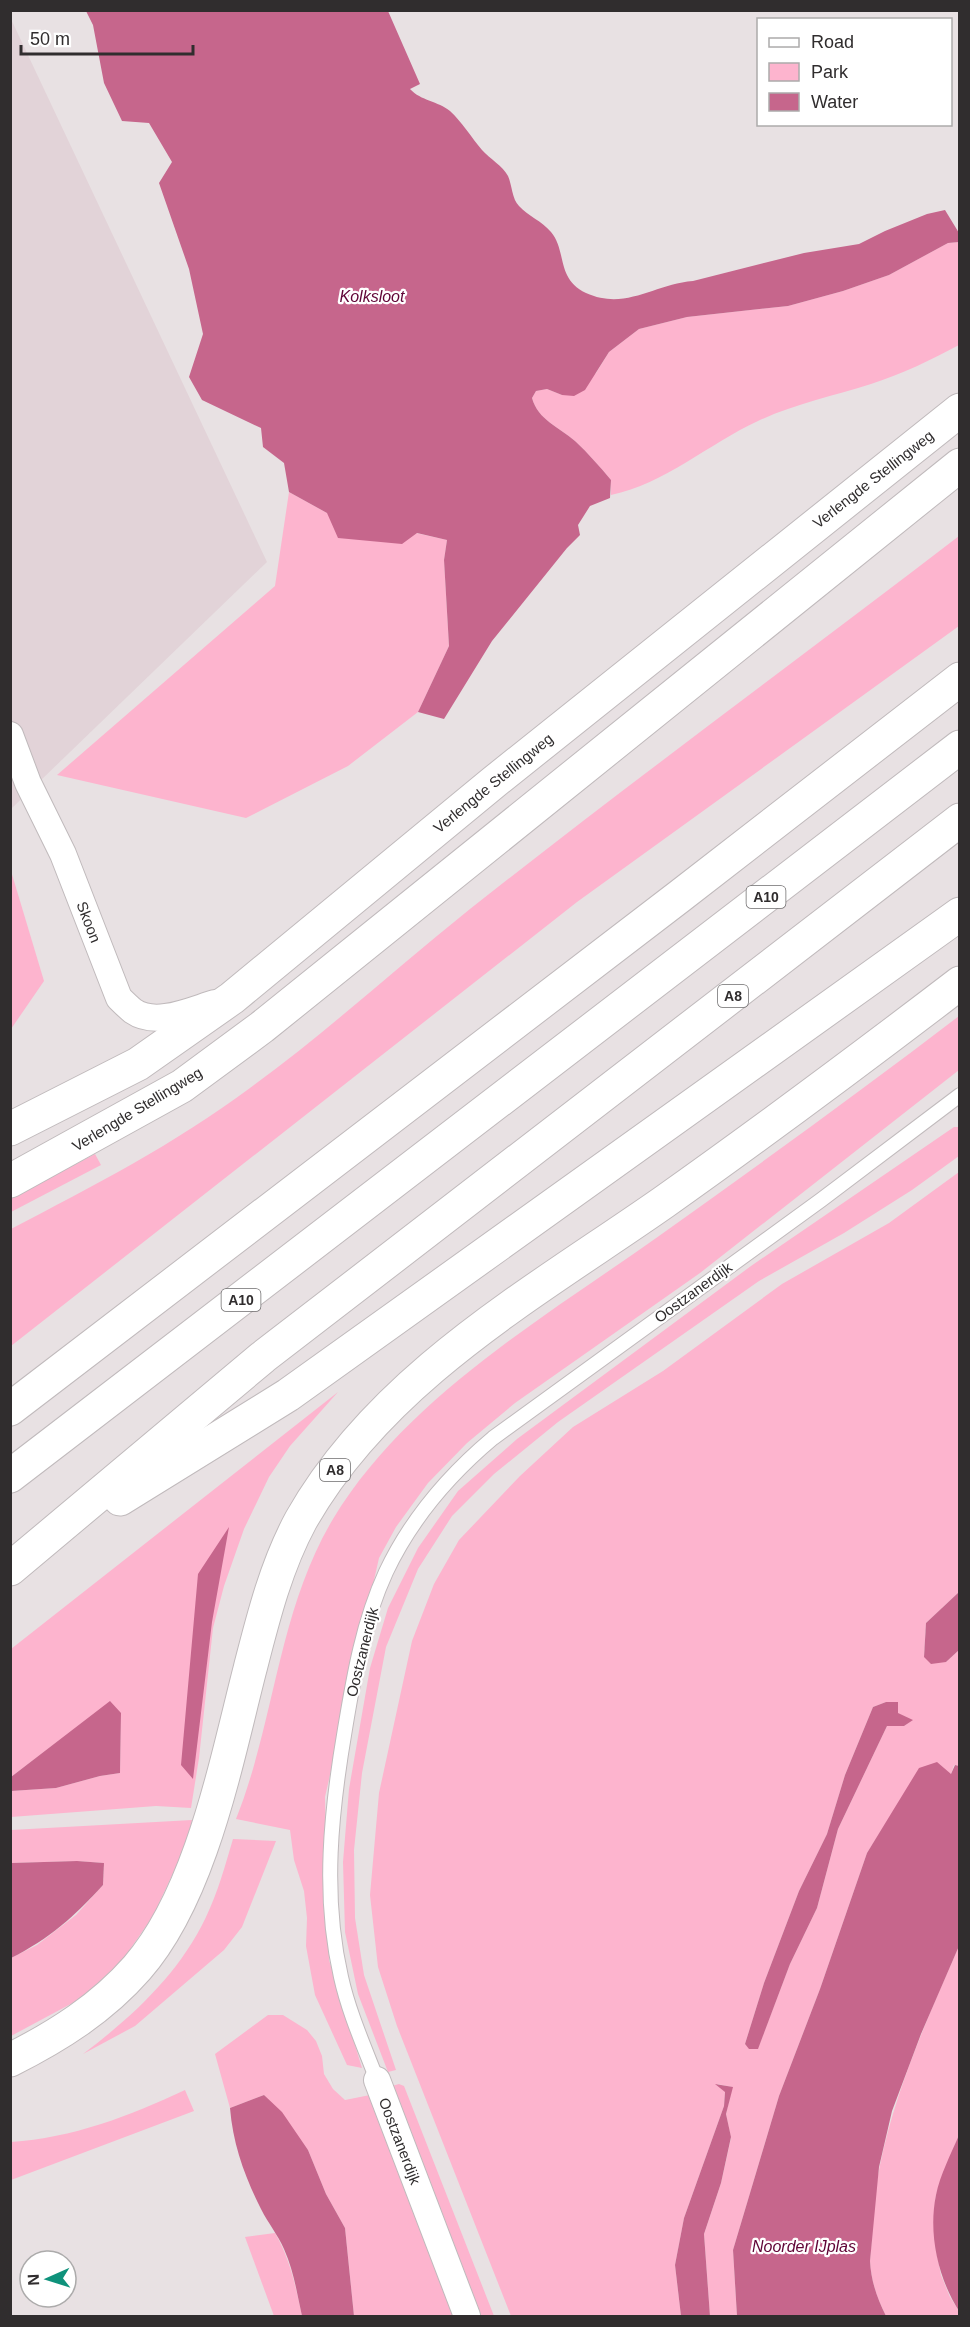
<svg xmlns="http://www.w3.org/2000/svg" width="970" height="2327" font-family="Arial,sans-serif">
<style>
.built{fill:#e2d3d8}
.green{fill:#fdb4ce;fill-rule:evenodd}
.water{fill:#c6668c}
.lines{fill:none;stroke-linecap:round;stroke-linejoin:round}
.service-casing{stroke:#c0babc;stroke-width:16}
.minor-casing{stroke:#c0babc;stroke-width:28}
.secondary-casing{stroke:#c0babc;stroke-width:35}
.motorway-casing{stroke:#c0babc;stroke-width:35}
.service{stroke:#fff;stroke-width:14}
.minor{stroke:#fff;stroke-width:26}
.secondary{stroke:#fff;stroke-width:33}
.motorway{stroke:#fff;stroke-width:33}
.labels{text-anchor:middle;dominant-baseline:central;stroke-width:4.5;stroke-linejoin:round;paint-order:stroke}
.shield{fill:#fff;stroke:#6e6c6d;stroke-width:1.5}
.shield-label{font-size:14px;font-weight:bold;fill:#302d2e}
.street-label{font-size:15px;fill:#302d2e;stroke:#fff}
.water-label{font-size:16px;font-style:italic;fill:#600436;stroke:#fff}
</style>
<rect width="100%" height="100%" fill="#e8e1e3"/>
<path class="built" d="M10,17L267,562L11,809H10Z"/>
<g class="green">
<path d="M959,242V345C931,360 902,374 871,384C833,396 794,404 758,421C708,444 665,484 611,495V480C600,467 588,453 575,441C559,427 538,420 532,398L536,391L547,389L562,395L596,373L609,352L639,329L687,317L788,306L843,291L889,275L948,243Z"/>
<path d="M289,492L327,513L447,540L444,560L449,646L418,712L348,766L246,818L57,775L275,586Z"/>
<path d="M959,536V626L577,902L11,1346V1229C93,1186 175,1144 250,1088C327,1032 396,968 470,909C631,782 797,660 959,536Z"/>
<path d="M11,871L44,981L11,1029H10Z"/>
<path d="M959,1016V1070L700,1273L515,1403L467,1443L428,1483L396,1527L379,1558L325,1797L329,1960L362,2068L347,2065L315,1995L306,1946L307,1918L304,1891L294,1860L290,1830L236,1819C275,1721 278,1611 333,1519C407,1397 545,1317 659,1236C760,1164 861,1091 959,1016Z"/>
<path d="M954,1127H959V1156L912,1190L844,1233L759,1281L558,1422L494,1474L452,1516L418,1569L386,1647L362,1773L354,1850L355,1918L364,1975L396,2070L388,2072L358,1994L345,1932L343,1862L349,1789L370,1668L388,1608L418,1548L458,1491L517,1439L751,1266Z"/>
<path d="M95,1154L101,1165L11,1212V1198Z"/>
<path d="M959,1172V1592L926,1623L924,1657L946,1662L959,1650V1766L954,1765L951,1774L884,1826L867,1853L820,1989L779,2096L733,2250L737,2316H710L704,2234L721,2183L731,2138L726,2114L732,2087L717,2084L725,2091L724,2106L684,2218L675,2265L681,2316H511L397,2026L378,1967L370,1895L379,1793L412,1641L434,1584L459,1540L520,1476L573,1427L663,1371L782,1284L889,1223ZM886,1702L897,1713L912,1720L904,1726H887L838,1829L817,1908L790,1964L758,2048L750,2049L745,2044L764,1983L799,1891L827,1834L845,1775L873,1707Z"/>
<path d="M338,1392L290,1446L269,1477L244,1529L224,1586L213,1628L199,1758L191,1808L156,1806L11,1817V1791L56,1788L100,1776L120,1773L121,1713L94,1714L11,1777V1649Z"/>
<path d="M192,1820L190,1837L153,1916L122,1961L80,1999L11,2036V1958L37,1945L76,1915L103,1885L104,1863L77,1861L11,1863V1830Z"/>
<path d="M233,1839L276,1841L242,1927L224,1950L135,2026L83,2054C132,2017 179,1974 206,1917C218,1892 225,1866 233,1839Z"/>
<path d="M959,1946V2135L936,2195L934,2215L935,2245L941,2275L950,2297L959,2311V2316H886C877,2298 871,2281 870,2261C873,2229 873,2196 880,2165C896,2088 928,2017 959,1946Z"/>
<path d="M268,2015H283L307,2030L316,2041L322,2056L324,2074L333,2089L345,2100L370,2095L458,2316H354L345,2228L326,2194L308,2150L264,2095L230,2108L215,2054Z"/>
<path d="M399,2084L404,2086L494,2316H480L392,2086Z"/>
<path d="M185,2090L194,2111L11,2180V2142C72,2138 130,2116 185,2090Z"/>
<path d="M275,2233C290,2259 296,2287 302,2316H274L245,2237Z"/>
</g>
<g class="water">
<path d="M86,11H388L420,84L410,89C421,101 438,101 450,111C462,122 471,137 482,150C490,159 503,166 508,176C512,185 512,199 519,206C528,216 542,221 551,232C567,251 556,279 586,293C626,311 654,284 693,281L804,253L859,244L885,231L927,214L945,210L959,233V242L948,243L889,275L843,291L788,306L687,317L639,329L609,352L585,390L574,396L562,395L547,389L536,391L532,398C538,420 559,427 575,441C588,453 600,467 611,480L610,498L590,506L578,525L580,535L567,548L492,641L444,719L418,712L449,646L444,560L447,540L417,533L402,544L338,538L327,513L289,492L284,463L263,447L261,428L202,400L189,377L203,334L189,269L159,183L172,162L149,123L122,121L104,83L93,25Z"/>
<path d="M229,1527L212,1622L193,1779L181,1765L198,1574Z"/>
<path d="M959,1592V1650L946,1662L931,1664L924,1657L926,1623Z"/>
<path d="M110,1701L121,1713L120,1773L100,1776L56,1788L11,1791V1777Z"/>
<path d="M886,1702H898V1713L913,1720L904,1726H887L838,1829L817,1908L790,1964L758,2049H749L745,2044L764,1983L799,1891L827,1834L845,1775L873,1707Z"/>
<path d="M937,1762L951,1774L955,1765L959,1766V1946L921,2034L892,2111L879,2167L870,2261C871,2281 877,2298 886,2316H737L733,2250L779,2096L820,1989L867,1853L919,1768Z"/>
<path d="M77,1861L104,1863L103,1885C75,1916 49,1939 11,1958V1863Z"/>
<path d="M715,2084L733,2087L726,2114L731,2137L721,2183L704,2234L710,2316H681L675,2265L684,2218L724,2106L725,2092Z"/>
<path d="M264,2095L282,2112L308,2150L326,2194L345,2228L354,2316H302C297,2294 294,2271 284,2249C278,2235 268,2223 261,2209C245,2177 233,2145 230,2108Z"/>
<path d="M959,2135V2311C938,2278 928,2234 936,2195C940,2175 951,2154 959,2135Z"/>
</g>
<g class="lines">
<g class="service-casing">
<path id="service" d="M377,2080C364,2046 349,2013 341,1977C322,1895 331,1811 345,1729C354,1675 363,1622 386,1572C411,1519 449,1475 493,1438L821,1200L960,1095"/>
</g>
<g class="minor-casing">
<g id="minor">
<path d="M10,735L28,783L63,854L119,998C123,1002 128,1007 133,1011C156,1027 191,1010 215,1003"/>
<path d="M377,2080L467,2316"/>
</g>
</g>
<g class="secondary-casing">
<g id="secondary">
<path d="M10,1129L138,1064L232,998L494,782L960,410"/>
<path d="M10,1181L182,1086L262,1027L960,465"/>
</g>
</g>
<g class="motorway-casing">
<g id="motorway">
<path d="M10,1409L680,896L960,679"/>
<path d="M10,1476L960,747"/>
<path d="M120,1499L288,1395L960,914"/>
<path d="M10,1569L263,1357L960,820"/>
<path d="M10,2060C58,2036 102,2008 137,1968C201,1895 226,1762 250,1669C263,1618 276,1566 301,1520C382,1377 534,1293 664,1202C764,1131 862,1058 960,983"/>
</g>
</g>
<use href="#service" class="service"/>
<use href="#minor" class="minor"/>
<use href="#secondary" class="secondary"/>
<use href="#motorway" class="motorway"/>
</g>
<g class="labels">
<g class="shield">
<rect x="746.5" y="886" width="39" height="22" rx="4.5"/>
<rect x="718" y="985" width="30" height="22" rx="4.5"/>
<rect x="221.5" y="1289" width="39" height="22" rx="4.5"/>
<rect x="320" y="1459" width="30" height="22" rx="4.5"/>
</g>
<g class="shield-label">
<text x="766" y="897">A10</text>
<text x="733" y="996">A8</text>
<text x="241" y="1300">A10</text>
<text x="335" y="1470">A8</text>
</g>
<g class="street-label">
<text transform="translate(873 479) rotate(-38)">Verlengde Stellingweg</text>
<text transform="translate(493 783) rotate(-39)">Verlengde Stellingweg</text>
<text transform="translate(89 922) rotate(69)">Skoon</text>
<text transform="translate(137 1109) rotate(-31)">Verlengde Stellingweg</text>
<text transform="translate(693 1292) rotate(-36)">Oostzanerdijk</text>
<text transform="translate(362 1652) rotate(-76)">Oostzanerdijk</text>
<text transform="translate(400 2141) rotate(69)">Oostzanerdijk</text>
</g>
<g class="water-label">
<text x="372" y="296">Kolksloot</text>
<text x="804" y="2246">Noorder IJplas</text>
</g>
</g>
<rect width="970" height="2327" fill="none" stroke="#302d2e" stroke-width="24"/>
<rect x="757" y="18" width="195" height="108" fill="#ffffff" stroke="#acabab" stroke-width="1.5"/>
<rect x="769" y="38" width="30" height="9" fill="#ffffff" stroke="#acabab" stroke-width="1.5"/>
<text x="811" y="48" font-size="18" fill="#302d2e">Road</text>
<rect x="769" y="63" width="30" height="18" fill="#fdb4ce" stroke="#acabab" stroke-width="1.5"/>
<text x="811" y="78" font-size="18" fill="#302d2e">Park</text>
<rect x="769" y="93" width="30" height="18" fill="#c6668c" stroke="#acabab" stroke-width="1.5"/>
<text x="811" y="108" font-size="18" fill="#302d2e">Water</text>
<g transform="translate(48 2279) rotate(267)"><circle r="28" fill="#ffffff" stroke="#acabab" stroke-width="1.5"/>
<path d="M0-4.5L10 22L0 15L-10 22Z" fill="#0f927b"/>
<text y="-9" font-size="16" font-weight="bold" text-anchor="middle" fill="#302d2e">N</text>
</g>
<path d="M21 45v9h172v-9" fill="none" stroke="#302d2e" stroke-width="3"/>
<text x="30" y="45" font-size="18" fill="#302d2e" stroke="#ffffff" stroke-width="4.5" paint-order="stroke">50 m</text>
</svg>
